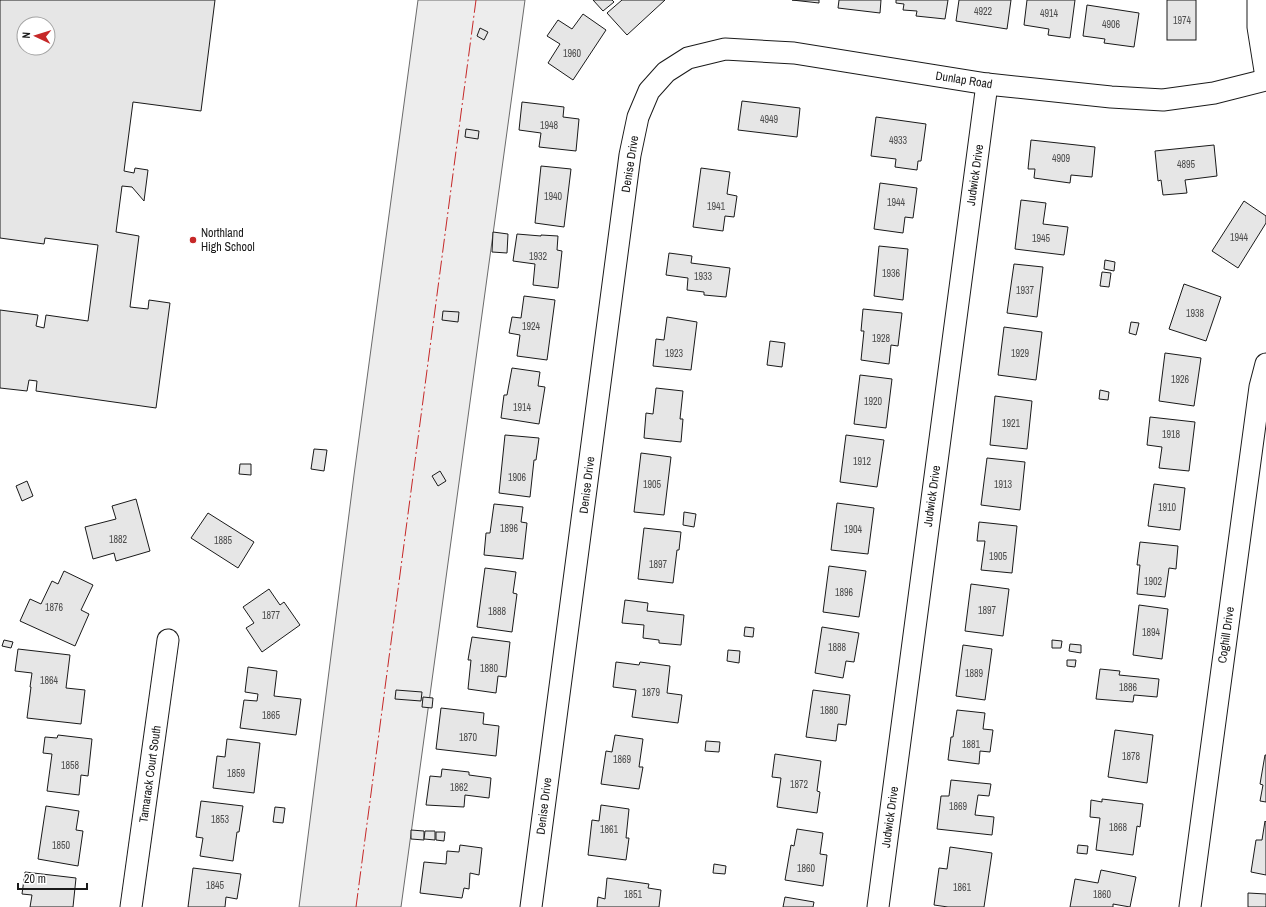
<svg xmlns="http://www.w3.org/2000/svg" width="1266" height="907" font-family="'Archivo Narrow',sans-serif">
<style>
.built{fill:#ededed;stroke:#6a6a6a}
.building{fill:#e6e6e6;stroke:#1a1a1a;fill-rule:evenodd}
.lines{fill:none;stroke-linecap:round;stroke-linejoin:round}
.street-casing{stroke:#1a1a1a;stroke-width:23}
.street{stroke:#fff;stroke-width:21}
.power{stroke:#c62828;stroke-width:1;stroke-dasharray:14 3 2 3;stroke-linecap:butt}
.poi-dot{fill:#c62828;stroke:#fff;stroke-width:1.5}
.labels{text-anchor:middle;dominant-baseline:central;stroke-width:3;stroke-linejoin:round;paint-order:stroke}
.number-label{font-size:10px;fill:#4d4d4d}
.street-label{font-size:12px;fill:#1a1a1a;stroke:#fff}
.poi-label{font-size:12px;fill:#1a1a1a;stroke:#fff;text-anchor:start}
</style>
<rect width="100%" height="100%" fill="#fff"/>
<path class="built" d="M418,0H525L401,907H299L354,475Z"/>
<g class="building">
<path d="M0,0H215L201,111L133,102L124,171L134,173L135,168L148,170L144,201L132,187L122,186L116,232L139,236L130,307L148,309L149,300L170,303L156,408L36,391L37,381L29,380L27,391L0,388V310L38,315L36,326L44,328L46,315L88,321L98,245L45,238L44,244L0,238ZM24,24H48V48H24Z"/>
<path d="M593,0H612L614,2L603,11Z"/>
<path d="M622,0H665L627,35L607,13Z"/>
<path d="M792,0H819V3Z"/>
<path d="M839,0H881L880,13L838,8Z"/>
<path d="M896,0H948L945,19L916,16L917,11L903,10L904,4L896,3Z"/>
<path d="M959,0H1011L1007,29L956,21Z"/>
<path d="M1027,0H1075L1070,38L1048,35L1049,29L1024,25Z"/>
<rect x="1167" y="0" width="29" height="40"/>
<path d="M1087,5L1139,13L1134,47L1104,43L1105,39L1083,36Z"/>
<path d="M583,14L606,30L573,80L548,63L560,44L547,36L558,20L572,29Z"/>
<path d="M480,28L488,32L484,40L477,36Z"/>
<path d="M742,101L800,108L797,137L738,130Z"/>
<path d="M522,102L564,107L563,117L579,119L576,151L539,147L541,133L519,130Z"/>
<path d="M876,117L926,124L921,161H918L917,170L895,167L896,159L871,156Z"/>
<path d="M466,129L479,131L478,139L465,137Z"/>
<path d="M1031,140L1095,147L1092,177L1071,175L1070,183L1034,178L1035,169H1028Z"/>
<path d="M1214,145L1217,176L1185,180L1187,193L1163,195L1161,180L1158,181L1155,151Z"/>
<path d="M541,166L571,169L564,227L535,223Z"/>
<path d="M701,168L730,172L727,194L737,196L734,217L725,216L723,231L693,227Z"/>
<path d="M880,183L917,188L913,218L905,217L903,233L874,229Z"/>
<path d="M1021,200L1046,203L1043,224L1068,227L1064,255L1015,249Z"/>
<path d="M1244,201L1266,216V223L1238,268L1212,251Z"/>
<path d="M493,232L508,234L507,253L492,252Z"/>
<path d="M517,234L541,236V235L558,236L557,250L562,251L558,288L533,285L535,264L513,261Z"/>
<path d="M879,246L908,249L903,300L874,296Z"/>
<path d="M669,253L692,256L691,263L730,268L726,297L704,295V292L687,290L688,278L666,275Z"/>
<path d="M1105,260L1115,262L1114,271L1104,269Z"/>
<path d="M1014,264L1043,267L1037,317L1007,313Z"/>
<path d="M1102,272L1111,273L1109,287L1100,286Z"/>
<path d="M1184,284L1221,297L1206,341L1169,329Z"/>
<path d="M524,296L555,300L547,360L517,356L520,335L509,333L512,317L521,318Z"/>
<path d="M863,309L902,313L898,346L891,345L889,364L861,360L864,331H861Z"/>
<path d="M443,311L459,312L458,322L442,320Z"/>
<path d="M667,317L697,322L691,370L653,366L656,339L664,340Z"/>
<path d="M1131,322L1139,323L1136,335L1129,333Z"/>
<path d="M1004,327L1042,332L1036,380L998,375Z"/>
<path d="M770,341L785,343L782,367L767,365Z"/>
<path d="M1165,353L1201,358L1194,406L1159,401Z"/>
<path d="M512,368L540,372L538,386L545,387L539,424L501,418L504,395H507Z"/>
<path d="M860,375L892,379L886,428L854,424Z"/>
<path d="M656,388L683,391L680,419H683L681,442L644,438L646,413L653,414Z"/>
<path d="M1100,390L1109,392L1108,400L1099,399Z"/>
<path d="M995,396L1032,401L1027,449L990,445Z"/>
<path d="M1150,417L1195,422L1189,471L1159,468L1162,447L1147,445Z"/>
<path d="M505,435L539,438L536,460H534L530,497L499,493Z"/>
<path d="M846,435L884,440L877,487L840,482Z"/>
<path d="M314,449L327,450L324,471L311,469Z"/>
<path d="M641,453L671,457L664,515L634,512Z"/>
<path d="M987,458L1025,462L1020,510L981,505Z"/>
<path d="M240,464H251V475L239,474Z"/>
<path d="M440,471L446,481L438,486L432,476Z"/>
<path d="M27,481L33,496L22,501L16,486Z"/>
<path d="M1154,484L1185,488L1180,530L1148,526Z"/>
<path d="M136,499L150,551L116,561L114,553L93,559L85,527L116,519L112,506Z"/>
<path d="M837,503L874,508L868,554L831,550Z"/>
<path d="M494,504L523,507L521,522L527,523L523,559L484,555L486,533H490Z"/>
<path d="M684,512L696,514L694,527L683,525Z"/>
<path d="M208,513L254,542L238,568L191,538Z"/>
<path d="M979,522L1017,526L1012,573L981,570L985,541H977Z"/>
<path d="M644,528L681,532L679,550H677L673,583L638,579Z"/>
<path d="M1140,542L1178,546L1176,569L1169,568L1165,597L1137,594L1140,565H1137Z"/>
<path d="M829,566L866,571L859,617L823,612Z"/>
<path d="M485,568L516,572L513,593L517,594L512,632L477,627Z"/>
<path d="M64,571L93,585L81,610L89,614L75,646L20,621L30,599L41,604L52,581L58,584Z"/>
<path d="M971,584L1009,589L1003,636L965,631Z"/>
<path d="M269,589L280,605L284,602L300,625L262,652L246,628L254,623L243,607Z"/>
<path d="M625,600L648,603L647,611L684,615L681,645L659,643V640L643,638L644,625L622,623Z"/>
<path d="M1139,605L1168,609L1162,659L1133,655Z"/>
<path d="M745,627L754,628L753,637L744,636Z"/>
<path d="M822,627L859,633L854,662L846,661L843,678L815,673Z"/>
<path d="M472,637L510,642L506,677L498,676L496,693L468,689L471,660H468Z"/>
<path d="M4,640L13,642L11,648L2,646Z"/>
<path d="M1052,640L1062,641L1061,648H1052Z"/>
<path d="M1070,644L1081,645V653L1069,651Z"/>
<path d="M963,645L992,649L985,700L956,696Z"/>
<path d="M18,649L70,655L66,688L85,690L81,724L27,718L31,687H30L32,673L15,671Z"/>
<path d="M728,650L740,651L739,663L727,661Z"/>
<path d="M1067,660H1076L1075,667L1067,666Z"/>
<path d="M616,662L639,665L640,662L670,666L667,693L682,695L678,723L632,717L636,690L613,687Z"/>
<path d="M248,667L277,671L274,696L301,699L296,735L240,728L244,700L257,701L258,694L245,692Z"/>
<path d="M1100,669L1120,671L1119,675L1159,679L1157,697L1134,695L1133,702L1096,699Z"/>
<path d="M396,690L422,692L421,701L395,699Z"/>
<path d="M813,690L850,695L846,725L838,724L836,741L806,737Z"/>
<path d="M423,697L433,698L432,708L422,707Z"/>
<path d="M441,708L484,713L483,724L499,726L496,756L436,749Z"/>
<path d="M957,710L985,713L983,729L993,730L990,752L980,751L979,764L948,760L951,737H953Z"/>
<path d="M1115,730L1153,735L1147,783L1108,777Z"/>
<path d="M58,735L92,739L88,776L81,775L79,795L47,791L52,754L43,753L45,737L57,738Z"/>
<path d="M615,735L643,739L639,767H643L639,789L601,784L606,751L612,752Z"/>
<path d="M227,739L260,743L254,793L213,788L217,756L225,757Z"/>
<path d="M706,741L720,742L719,752L705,751Z"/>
<path d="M775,754L821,761L817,791L820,792L817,813L777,807L781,778L772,777Z"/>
<path d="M1265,755H1266V802L1260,801L1263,785L1260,784Z"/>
<path d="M442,769L469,772V775L491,778L489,798L465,795L464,807L426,805L430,776L441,777Z"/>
<path d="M951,780L991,784L989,796L978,795L975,815L994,817L992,835L937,829L941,796H949Z"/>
<path d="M1102,799L1143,804L1140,827L1137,826L1133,855L1096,850L1100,818L1090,817L1091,800L1102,802Z"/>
<path d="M201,801L243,806L239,832H237L233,861L200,856L203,838L196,837Z"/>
<path d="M601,805L629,809L626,838H629L626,860L588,855L592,820L599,821Z"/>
<path d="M46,806L79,811L76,830L83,831L78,866L38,859Z"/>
<path d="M275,807L285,808L283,823L273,822Z"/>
<path d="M1265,821L1266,822V875L1251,872L1256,840H1262Z"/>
<path d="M797,829L823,833L820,854L827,855L823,886L785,880L791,845L794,846Z"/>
<path d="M411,830L424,831V840L411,839Z"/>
<path d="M425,831H435V840L424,839Z"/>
<path d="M436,832H445L444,841L436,840Z"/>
<path d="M460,845L482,848L479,875L470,873L469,889L464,888L462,898L420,893L424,862L446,864L447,851L459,852Z"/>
<path d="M1078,845L1088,846L1087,854L1077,853Z"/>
<path d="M950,847L992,853L984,907H948L934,905L939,868L947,869Z"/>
<path d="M714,864L726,866L725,874L713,873Z"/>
<path d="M193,868L241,874L237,899L226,897L225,907H188Z"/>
<path d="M1101,870L1136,877L1130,907L1113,904V907H1070L1075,879L1098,883Z"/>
<path d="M25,872L76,878L73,907H30L32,895L22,894Z"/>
<path d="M607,878L649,884L648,888L661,890L659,907H597L598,897L605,899Z"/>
<path d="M1248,893L1266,894V907H1248Z"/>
<path d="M785,897L814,902L813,907H783Z"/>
</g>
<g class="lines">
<g class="street-casing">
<g id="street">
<path d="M1258,0V27L1266,77"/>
<path d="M131,907L168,640"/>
<path d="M531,907L630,155L638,117L649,91L666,72L688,58L725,49L794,53L987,84L1111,97L1163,100L1214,93L1266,80"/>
<path d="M878,907L987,84"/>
<path d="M1190,907L1260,387L1266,364"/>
</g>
</g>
<use href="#street" class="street"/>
<path class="power" d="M356,907L476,0"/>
</g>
<circle class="poi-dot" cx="193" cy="240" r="4"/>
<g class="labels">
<g class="number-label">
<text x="983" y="11">4922</text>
<text x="1049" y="13">4914</text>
<text x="1182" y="20">1974</text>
<text x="1111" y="24">4906</text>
<text x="572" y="53">1960</text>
<text x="769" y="119">4949</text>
<text x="549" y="125">1948</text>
<text x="898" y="140">4933</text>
<text x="1061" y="158">4909</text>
<text x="1186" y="164">4895</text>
<text x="553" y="196">1940</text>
<text x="896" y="202">1944</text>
<text x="716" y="206">1941</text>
<text x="1239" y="237">1944</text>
<text x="1041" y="238">1945</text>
<text x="538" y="256">1932</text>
<text x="891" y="273">1936</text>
<text x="703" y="276">1933</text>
<text x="1025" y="290">1937</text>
<text x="1195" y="313">1938</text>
<text x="531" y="326">1924</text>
<text x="881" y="338">1928</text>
<text x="674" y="353">1923</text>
<text x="1020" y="353">1929</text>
<text x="1180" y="379">1926</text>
<text x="873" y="401">1920</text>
<text x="522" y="407">1914</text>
<text x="1011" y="423">1921</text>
<text x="1171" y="434">1918</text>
<text x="862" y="461">1912</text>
<text x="517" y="477">1906</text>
<text x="652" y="484">1905</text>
<text x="1003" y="484">1913</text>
<text x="1167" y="507">1910</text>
<text x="509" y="528">1896</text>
<text x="853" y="529">1904</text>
<text x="118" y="539">1882</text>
<text x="223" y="540">1885</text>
<text x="998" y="556">1905</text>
<text x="658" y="564">1897</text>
<text x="1153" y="581">1902</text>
<text x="844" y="592">1896</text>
<text x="54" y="607">1876</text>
<text x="987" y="610">1897</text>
<text x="497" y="611">1888</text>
<text x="271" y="615">1877</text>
<text x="1151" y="632">1894</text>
<text x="837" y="647">1888</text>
<text x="489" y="668">1880</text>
<text x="974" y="673">1889</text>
<text x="49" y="680">1864</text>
<text x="1128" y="687">1886</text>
<text x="651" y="692">1879</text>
<text x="829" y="710">1880</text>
<text x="271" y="715">1865</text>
<text x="468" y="737">1870</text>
<text x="971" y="744">1881</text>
<text x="1131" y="756">1878</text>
<text x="622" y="759">1869</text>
<text x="70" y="765">1858</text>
<text x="236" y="773">1859</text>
<text x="799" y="784">1872</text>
<text x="459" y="787">1862</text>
<text x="958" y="806">1869</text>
<text x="220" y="819">1853</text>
<text x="1118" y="827">1868</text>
<text x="609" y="829">1861</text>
<text x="61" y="845">1850</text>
<text x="806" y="868">1860</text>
<text x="215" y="885">1845</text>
<text x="962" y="887">1861</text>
<text x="633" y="894">1851</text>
<text x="1102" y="894">1860</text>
</g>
<g class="street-label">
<text transform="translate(964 80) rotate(9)">Dunlap Road</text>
<text transform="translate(630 164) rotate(-81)">Denise Drive</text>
<text transform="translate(975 175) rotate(-82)">Judwick Drive</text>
<text transform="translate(587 485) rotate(-83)">Denise Drive</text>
<text transform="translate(932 496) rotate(-82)">Judwick Drive</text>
<text transform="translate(1226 635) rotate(-82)">Coghill Drive</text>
<text transform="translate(150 774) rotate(-82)">Tamarack Court South</text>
<text transform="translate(544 806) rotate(-83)">Denise Drive</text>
<text transform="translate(890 817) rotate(-82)">Judwick Drive</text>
</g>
<g class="poi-label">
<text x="201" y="233">Northland<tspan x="201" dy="14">High School</tspan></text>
</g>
</g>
<g transform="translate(36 36) rotate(274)"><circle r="19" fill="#ffffff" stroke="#a3a3a3"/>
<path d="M0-3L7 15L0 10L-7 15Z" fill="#c62828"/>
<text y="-6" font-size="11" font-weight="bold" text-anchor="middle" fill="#1a1a1a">N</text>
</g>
<path d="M18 883v6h69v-6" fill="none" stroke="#1a1a1a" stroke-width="2"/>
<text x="24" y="883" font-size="12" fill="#1a1a1a" stroke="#ffffff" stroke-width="3" paint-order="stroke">20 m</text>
</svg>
